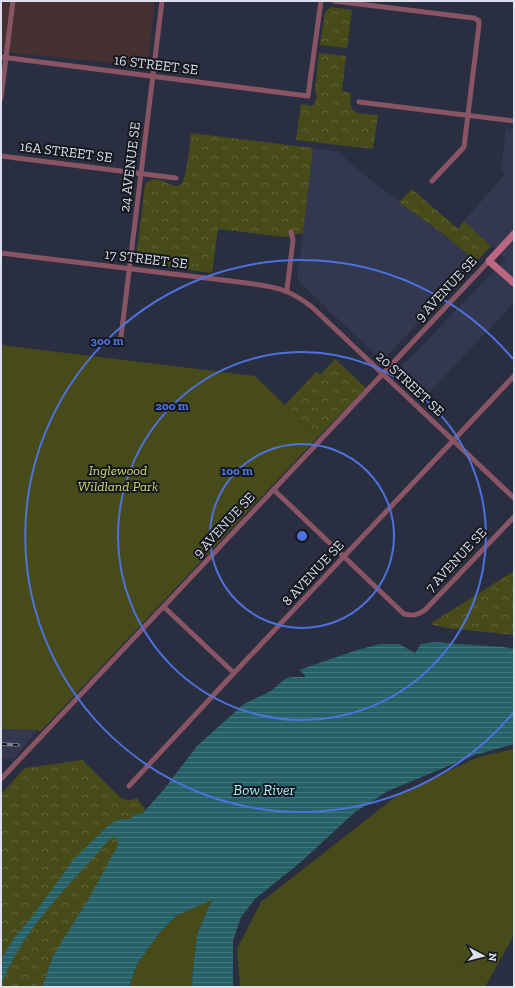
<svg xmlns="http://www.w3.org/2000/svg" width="515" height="988" font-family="'Zilla Slab',serif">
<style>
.built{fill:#333750}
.industrial{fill:#453131}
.green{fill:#474b1a}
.park{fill:url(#park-crowns)}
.water{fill:url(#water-rules)}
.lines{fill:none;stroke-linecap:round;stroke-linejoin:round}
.street{stroke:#895463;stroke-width:5}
.secondary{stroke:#bb6780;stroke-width:7}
.rail-casing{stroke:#7f8293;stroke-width:3.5}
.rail{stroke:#15171f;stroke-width:2;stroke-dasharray:6;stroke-linecap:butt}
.ring{fill:none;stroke:#4d72dd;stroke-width:2}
.labels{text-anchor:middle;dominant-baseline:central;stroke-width:4;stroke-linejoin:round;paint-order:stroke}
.street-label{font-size:14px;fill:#dddfec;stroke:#15171f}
.park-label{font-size:14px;font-style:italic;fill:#cfd96d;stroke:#15171f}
.water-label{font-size:15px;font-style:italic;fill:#9feff9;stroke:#15171f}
.centre{fill:#4d72dd;stroke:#15171f;stroke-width:2}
.ring-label{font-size:12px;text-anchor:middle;font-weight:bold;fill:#4d72dd;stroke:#15171f;stroke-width:4;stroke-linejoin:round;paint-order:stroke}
</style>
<defs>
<pattern id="park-crowns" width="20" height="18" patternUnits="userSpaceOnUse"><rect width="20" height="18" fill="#474b1a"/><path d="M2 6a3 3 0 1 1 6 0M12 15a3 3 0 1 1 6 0" fill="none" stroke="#61643b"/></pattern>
<pattern id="water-rules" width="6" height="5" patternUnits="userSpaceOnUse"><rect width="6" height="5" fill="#256167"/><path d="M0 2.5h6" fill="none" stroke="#44777d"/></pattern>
</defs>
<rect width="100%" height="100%" fill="#2a2e41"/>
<g class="built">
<path d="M506,128L514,129V303L422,400L394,374L506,259L464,221L505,174L501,168Z"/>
<path d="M312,148L339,152L347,160L368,178L446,236L473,260V265L382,361L297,280L313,149Z"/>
<path d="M1,729L37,730L14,759L1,758Z"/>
</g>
<path class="industrial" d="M1,1H155L148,66L1,52Z"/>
<g class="green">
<path d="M1,345L255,376L318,437L40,732L37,730L1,729Z"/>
<path d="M514,749V935L485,987H240L237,949L261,902L398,795L478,757Z"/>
<path d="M215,898L208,908L197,935L192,978L193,987H129L137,964L160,932L176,916Z"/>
</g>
<g class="park">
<path d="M331,7L352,10L347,48L320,45L325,12Z"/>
<path d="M319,53L346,56L342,91L351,93C348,117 359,113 378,115L373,149L296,140L301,104L311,106L315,104L317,96L315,90Z"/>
<path d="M191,133L312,148L313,149L303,233L284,237L218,229L212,273L138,263L136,258L145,185C157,169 172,192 181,184C187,179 190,142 191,133Z"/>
<path d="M412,189L458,229L464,221L491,246L476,262L446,236L399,202Z"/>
<path d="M335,359L366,388L318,437L285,405L316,372L320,375Z"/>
<path d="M514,571V635L447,628L430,624Z"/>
<path d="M82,760L120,797C126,801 130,801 137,798L148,813L46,987H1V794L25,768Z"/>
</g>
<path class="water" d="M434,642L503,647L514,649V744L475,755L388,791L354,813L302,861L255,899L241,917L233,941V987H193L192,978L197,935L208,908L214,899L176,916L160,932L137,964L129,987H42L53,956L89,898L118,845V840L115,837L110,839C73,881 18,934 1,987V960L13,939L34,914L74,859L108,826L117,820L130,819L134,815L143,813L165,788L197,746L244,704L271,691L286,678L294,677H305V675L299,670L357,650L380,644H399L415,653L421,644Z"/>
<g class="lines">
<g class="street">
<path d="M334,1L474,18L479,21V25L464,147L432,181"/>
<path d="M1,57L308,96L321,1"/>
<path d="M1,98L13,1"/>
<path d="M359,102L514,121"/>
<path d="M1,156L176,178"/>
<path d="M1,253L247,283C276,287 289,289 312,307L514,498"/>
<path d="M287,290L293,240L291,232"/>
<path d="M121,337L162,1"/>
<path d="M274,490L404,614C413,616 418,615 425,610L514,517"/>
<path d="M164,607L234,673"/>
<path d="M1,779L489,261"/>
<path d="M129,786L234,673L514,376"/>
</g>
<path class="secondary" d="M514,234L489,261L514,283"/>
<g class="rail-casing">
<path id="rail" d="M1,744L18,745"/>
</g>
<use href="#rail" class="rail"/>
</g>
<g class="ring">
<circle cx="302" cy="536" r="92"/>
<circle cx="302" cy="536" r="184"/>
<path d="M513 713A276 276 0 1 1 513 359"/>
</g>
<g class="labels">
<g class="street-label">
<text transform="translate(156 65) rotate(7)">16 STREET SE</text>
<text transform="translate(66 152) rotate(7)">16A STREET SE</text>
<text transform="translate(130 167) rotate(-83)">24 AVENUE SE</text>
<text transform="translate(146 259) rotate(7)">17 STREET SE</text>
<text transform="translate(446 289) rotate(-47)">9 AVENUE SE</text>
<text transform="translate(410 384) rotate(43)">20 STREET SE</text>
<text transform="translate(224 525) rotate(-47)">9 AVENUE SE</text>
<text transform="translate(456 560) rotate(-47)">7 AVENUE SE</text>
<text transform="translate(313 573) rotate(-47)">8 AVENUE SE</text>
</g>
<g class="park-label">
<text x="118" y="470">Inglewood<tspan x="118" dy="16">Wildland Park</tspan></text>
</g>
<g class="water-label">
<text x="264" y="790">Bow River</text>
</g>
</g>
<circle cx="302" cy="536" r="6" class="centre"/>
<g class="ring-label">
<text x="107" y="345">300 m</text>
<text x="172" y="410">200 m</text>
<text x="237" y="475">100 m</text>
</g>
<rect width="515" height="988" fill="none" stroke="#dddfec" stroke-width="4"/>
<g transform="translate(483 956) rotate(97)" stroke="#15171f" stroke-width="3" paint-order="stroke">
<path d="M0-3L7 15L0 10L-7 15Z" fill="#dddfec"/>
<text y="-6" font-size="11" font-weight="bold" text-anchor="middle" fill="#dddfec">N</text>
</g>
</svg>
